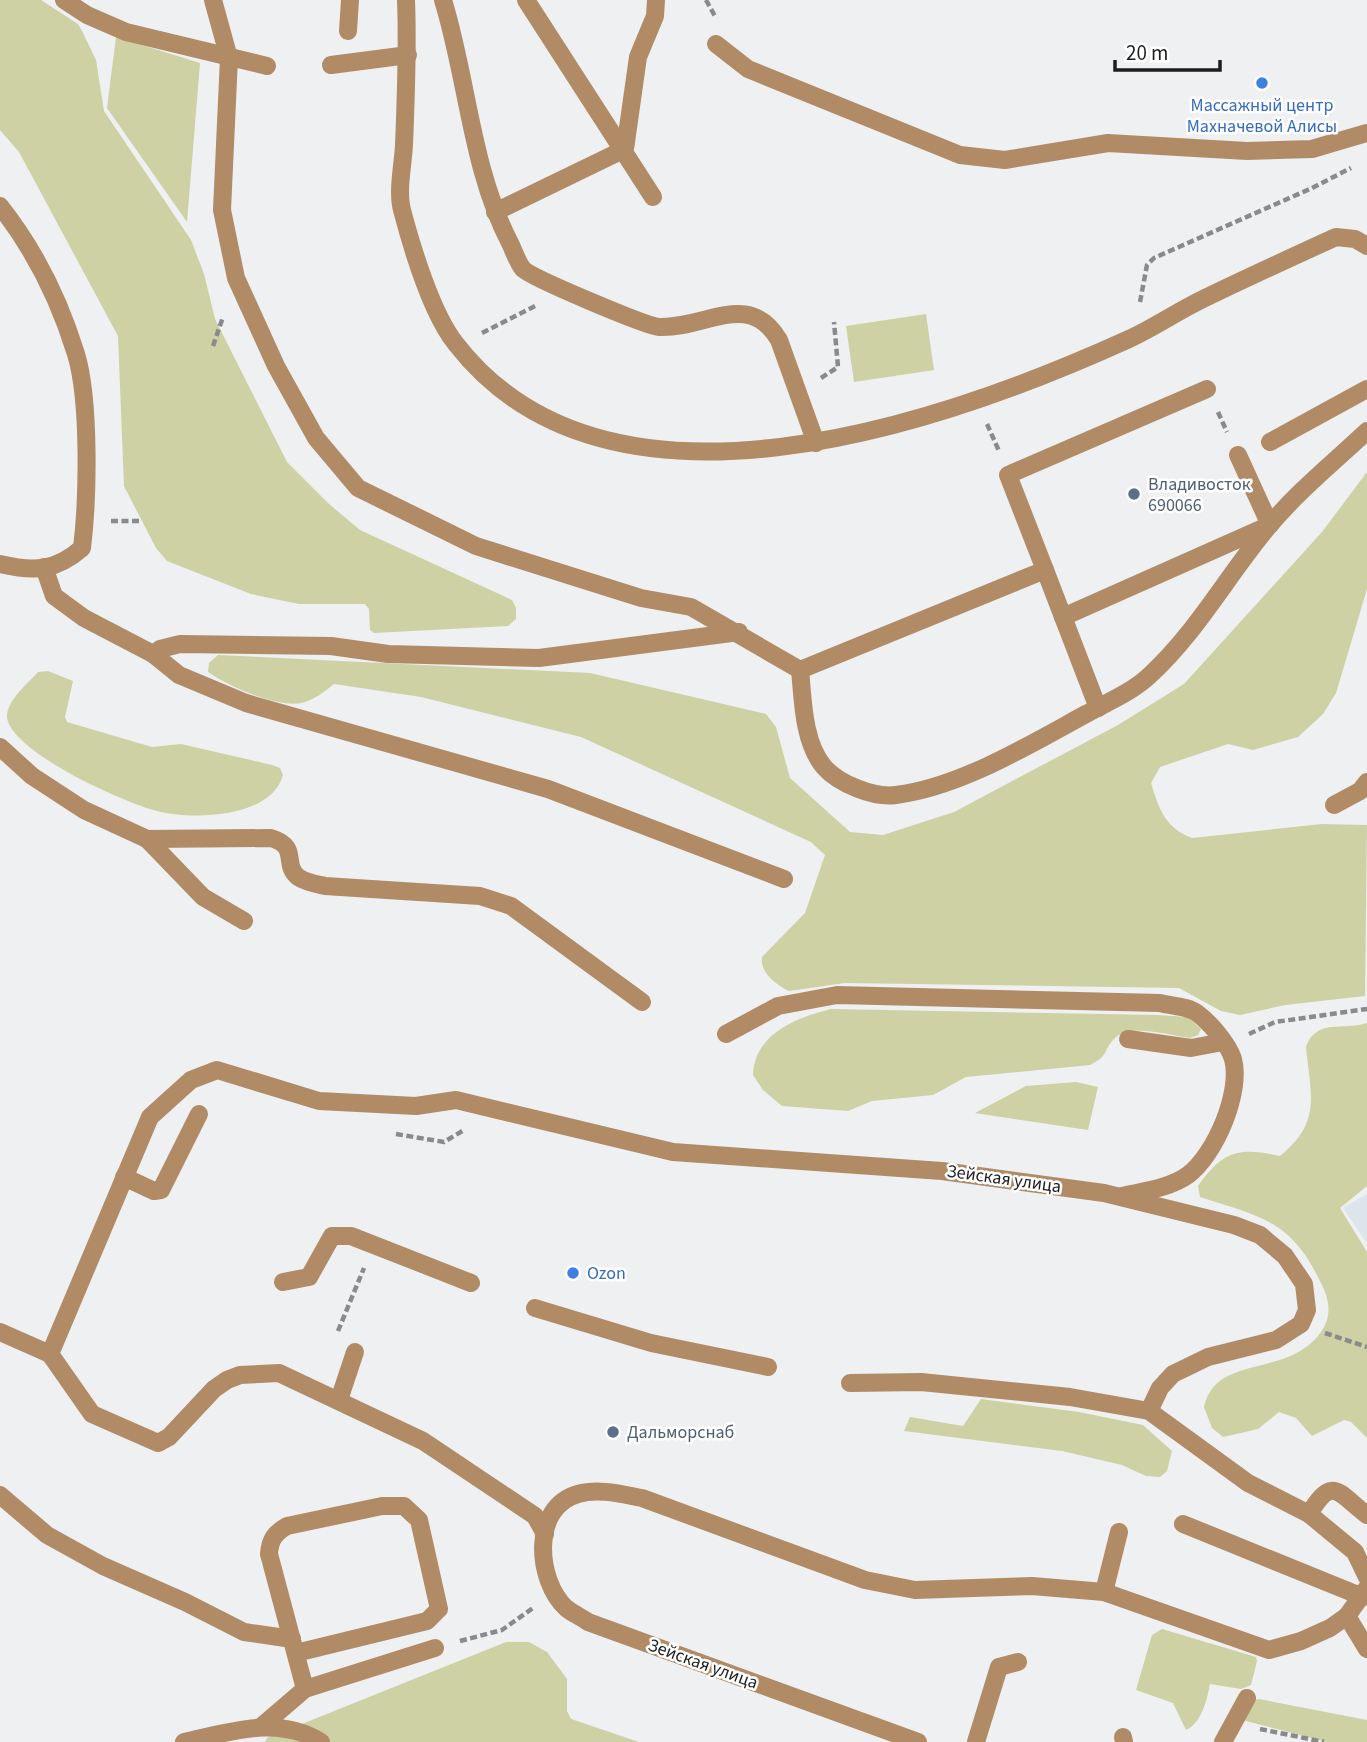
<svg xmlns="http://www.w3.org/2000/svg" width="1367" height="1742" font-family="'Source Sans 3',sans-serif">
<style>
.built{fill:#dce4ec}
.green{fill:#cdd1a4}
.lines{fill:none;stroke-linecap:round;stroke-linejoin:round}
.path{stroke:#898a8c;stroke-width:4.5;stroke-dasharray:7 3.5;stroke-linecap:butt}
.service{stroke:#b08b66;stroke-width:18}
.shop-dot{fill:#3f7fe0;stroke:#fff;stroke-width:2.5}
.service-dot{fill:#5c6f8a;stroke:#fff;stroke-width:2.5}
.labels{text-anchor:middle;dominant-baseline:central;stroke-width:5;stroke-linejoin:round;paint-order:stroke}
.shop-label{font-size:18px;fill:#366cbe;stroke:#fff}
.service-label{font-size:18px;fill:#4e5e75;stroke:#fff;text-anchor:start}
.street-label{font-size:18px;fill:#1c1d1e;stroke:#fff}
</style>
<rect width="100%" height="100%" fill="#eef0f2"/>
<path class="built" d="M1367,1194V1243L1343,1208Z"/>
<g class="green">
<path d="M0,0H41L78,24L82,31L96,60L104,111L191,240L204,274L215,319L287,462L329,504L360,530L512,600L516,608V619L508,626L374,633L370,630L369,609L365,604H299L251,594L167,561L156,548L124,486L118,336L19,152L0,130Z"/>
<path d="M116,37L200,63L187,222L107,108Z"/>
<path d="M926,314L934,370L854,382L846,326Z"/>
<path d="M1367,472V589L1336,693L1323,714L1298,737L1253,750L1228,744L1160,767L1151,783C1159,809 1165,828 1192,838L1322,824L1367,825L1365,996L1285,1005L1240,1015L1221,1011L1179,988L845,983L789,991C776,984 760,973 762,957L805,913L825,855L811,842L581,737L421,697L334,684C324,692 314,700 301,703C277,708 228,686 208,672L209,663L218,655L590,673L766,714L776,727L790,778L850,832L883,835L954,812L1118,725L1184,684L1322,532Z"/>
<path d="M48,671L73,681L65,717L67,722L152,747L181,744L272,765L280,768L283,775C272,817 197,820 161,812C130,806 5,750 7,715C8,700 28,683 38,672Z"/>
<path d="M831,1009L1157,1015L1188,1017L1201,1029L1198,1035L1190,1038C1171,1036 1131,1023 1115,1038C1102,1051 1110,1055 1090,1065L966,1077L933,1095L872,1101L848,1111L782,1106L763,1090L753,1075C755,1033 796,1018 831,1009Z"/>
<path d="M1367,1023V1186L1340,1208L1367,1252V1438L1351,1422L1344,1420L1312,1436L1296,1418L1279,1412L1258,1429L1223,1437L1212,1428L1204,1407C1216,1352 1291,1380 1323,1329C1333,1312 1328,1296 1319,1279C1290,1220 1259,1216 1200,1197L1198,1186C1223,1150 1240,1147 1280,1156C1323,1121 1310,1094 1306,1046C1318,1018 1342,1031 1367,1023Z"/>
<path d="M1076,1082L1098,1087L1088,1130L975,1113L1026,1086Z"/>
<path d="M981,1399L1079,1412L1143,1425L1172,1451L1167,1471L1160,1477L1146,1476L1122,1465L1062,1451L904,1431L910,1417L963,1426Z"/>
<path d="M1162,1629L1256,1657L1257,1661L1251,1685L1241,1689L1210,1684C1207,1699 1202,1723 1186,1730L1173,1703L1136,1690L1152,1635Z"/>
<path d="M506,1642H529L547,1652L567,1679V1711L571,1719L639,1742H265L267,1738Z"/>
<path d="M1259,1699L1367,1720V1742H1327L1246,1721L1243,1716L1249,1701Z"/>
</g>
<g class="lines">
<g class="path">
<path d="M706,0L716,18"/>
<path d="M1140,302L1147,265L1154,258L1312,188L1351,168"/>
<path d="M482,333L537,305"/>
<path d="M213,346L223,317"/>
<path d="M821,378L838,367L834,322"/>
<path d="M1218,412L1227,432"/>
<path d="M987,424L999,451"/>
<path d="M111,521H142"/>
<path d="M1249,1034L1275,1022L1367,1009"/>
<path d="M396,1134L444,1142L464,1130"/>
<path d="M338,1331L364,1268"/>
<path d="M1325,1333L1367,1347"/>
<path d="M460,1641L502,1630L533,1608"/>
<path d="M1260,1729L1324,1742"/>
</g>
<g class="service">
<path d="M64,0L87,15L126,32L267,66"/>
<path d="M213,0L229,58L222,210L236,278L276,366L316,438L358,488L476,546L641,598L691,607L800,670C803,700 803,742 824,767C839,784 874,798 896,795C960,787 1029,745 1086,714C1106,703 1132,692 1149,676C1197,632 1227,576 1268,527C1297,492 1334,462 1367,431"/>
<path d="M406,0C408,49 406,96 404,145C403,165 397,191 402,210C412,248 432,314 456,344C609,541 944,423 1129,339C1153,328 1175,313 1199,301C1244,279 1290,258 1336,237L1355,239L1367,246"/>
<path d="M443,0C468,81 471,169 511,245C514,252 518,263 523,269C532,278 646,326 659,327C706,329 749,289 779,340L816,443"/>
<path d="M526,0L653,197"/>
<path d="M348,31L350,0"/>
<path d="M716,44L748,69L960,155L1005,160L1108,143L1247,151L1312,149L1367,133"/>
<path d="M331,65L408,55"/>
<path d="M0,206C34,249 60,302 76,354C90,400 88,499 82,548C56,571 34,572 0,564"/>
<path d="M495,212L625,149L638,57L655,16L656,0"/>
<path d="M1270,442L1367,389"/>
<path d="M44,567L54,596L84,618L153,654L179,675L246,703L548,789L784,879"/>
<path d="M1045,570L1098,708"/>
<path d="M1063,617L1270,525L1238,455"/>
<path d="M153,654L160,649L180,644L331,646L388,654L539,658L739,632"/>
<path d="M800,670L1045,570L1008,475L1207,389"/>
<path d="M0,747L32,776L84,810L147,839L271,838C300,847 282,864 298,877C305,882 316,884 325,886L480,896L511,906L642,1002"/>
<path d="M1334,805L1360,791L1367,782"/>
<path d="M147,839L203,897L244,921"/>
<path d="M726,1034L778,1006L837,995L1160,1003C1171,1006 1188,1006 1197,1013C1209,1022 1228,1043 1233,1059C1242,1092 1215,1155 1188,1175C1170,1188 1144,1191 1122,1196"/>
<path d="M1128,1039L1191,1048L1223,1042"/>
<path d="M124,1177L154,1191L161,1190L199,1114"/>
<path d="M283,1282L309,1277L332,1236H351L471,1283"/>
<path d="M535,1308L651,1343L768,1367"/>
<path d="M0,1332L50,1354"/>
<path d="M850,1383L921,1382L1070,1397L1149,1411L1248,1483L1309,1514L1355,1552L1367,1577"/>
<path d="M339,1400L355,1352"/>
<path d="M0,1495L47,1535L103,1566L185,1602L244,1632L292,1639"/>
<path d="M1309,1514C1333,1475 1337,1492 1367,1515"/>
<path d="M1183,1524L1363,1597"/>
<path d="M545,1534L535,1516L423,1441L279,1373L240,1375L227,1380L214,1389L169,1437L158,1443L92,1414L50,1354L150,1117L191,1080L217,1070L319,1101L416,1106L456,1100L673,1152L942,1171L1104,1193L1234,1225L1260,1235L1285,1256L1304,1284L1307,1310L1301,1324L1276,1340L1208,1357L1173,1374L1160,1388L1149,1411"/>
<path d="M1104,1592L1119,1532"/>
<path d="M1347,1616L1367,1649"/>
<path d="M296,1653L427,1621L439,1609L419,1520L404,1506H382L287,1526C275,1533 270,1539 269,1554L305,1689"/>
<path d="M263,1725L305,1689L435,1648"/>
<path d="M1123,1737L1124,1742"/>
<path d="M184,1742C230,1732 278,1715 321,1742"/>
<path d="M918,1742L588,1622C581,1617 572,1613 566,1608C536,1580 531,1507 578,1494C598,1488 621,1494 642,1498L865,1580L915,1590L1032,1586L1104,1592L1269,1650L1301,1641L1330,1628L1347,1616L1367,1588"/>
<path d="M976,1742L999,1667L1018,1662"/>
<path d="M1223,1742L1247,1698"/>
</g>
</g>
<g class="shop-dot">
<circle cx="1262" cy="83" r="7"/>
<circle cx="573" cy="1273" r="7"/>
</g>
<g class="service-dot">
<circle cx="1134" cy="494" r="7"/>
<circle cx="613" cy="1432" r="7"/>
</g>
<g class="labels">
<g class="shop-label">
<text x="1262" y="105">Массажный центр<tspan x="1262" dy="21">Махначевой Алисы</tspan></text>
<text x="587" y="1273" text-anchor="start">Ozon</text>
</g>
<g class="service-label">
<text x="1148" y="484">Владивосток<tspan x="1148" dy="21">690066</tspan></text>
<text x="627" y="1432">Дальморснаб</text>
</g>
<g class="street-label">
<text transform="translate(1004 1179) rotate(8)">Зейская улица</text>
<text transform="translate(703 1664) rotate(20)">Зейская улица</text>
</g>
</g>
<path d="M1115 60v10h105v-10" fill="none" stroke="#1c1d1e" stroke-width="3.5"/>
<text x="1126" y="60" font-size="21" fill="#1c1d1e" stroke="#ffffff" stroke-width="5" paint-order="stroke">20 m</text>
</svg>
